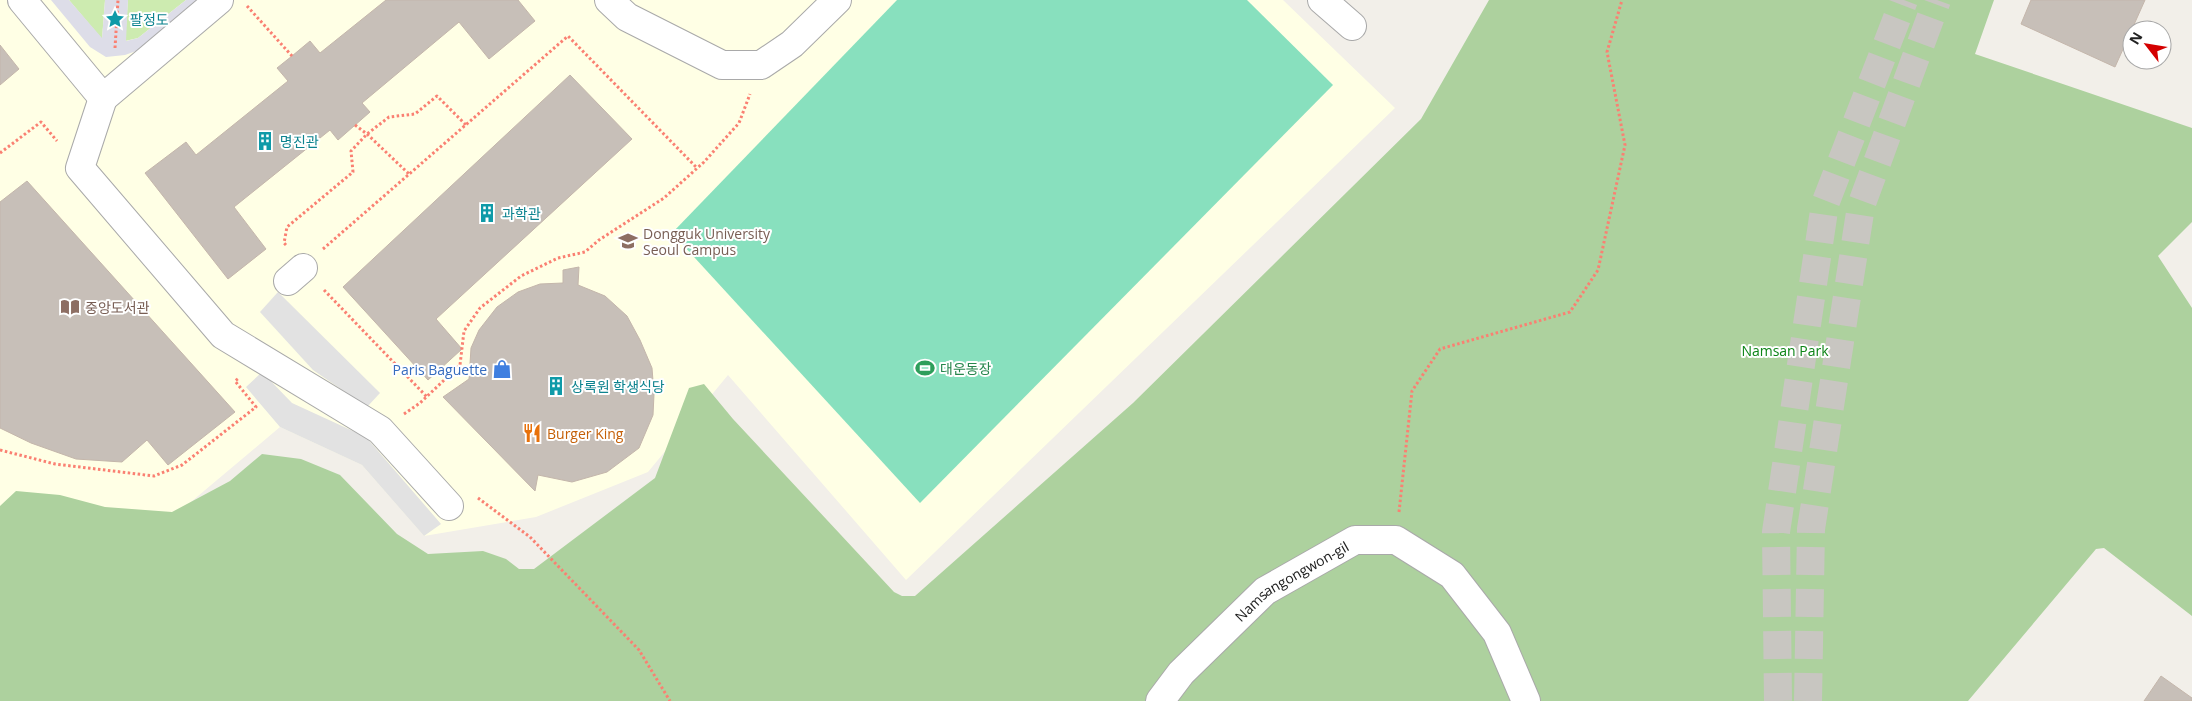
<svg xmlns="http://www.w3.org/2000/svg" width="2192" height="701" font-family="'Open Sans','Noto Sans KR',sans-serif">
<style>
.education{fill:#ffffe5}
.grass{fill:#cdebb0}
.forest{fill:#add19e}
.pitch{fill:#88e0be}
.parking{fill:#e2e2e2}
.plaza{fill:#dddde8}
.building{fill:#c7bfb8;stroke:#c4b6ab}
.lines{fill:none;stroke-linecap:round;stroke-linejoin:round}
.major-tunnel{stroke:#c8c6c1;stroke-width:28;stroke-dasharray:28 14;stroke-linecap:butt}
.minor-casing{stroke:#a9a9a9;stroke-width:30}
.path{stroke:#fa8072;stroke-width:3;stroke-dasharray:2.5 2.5;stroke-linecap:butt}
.minor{stroke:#fff;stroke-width:28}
.labels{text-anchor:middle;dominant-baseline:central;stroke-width:4;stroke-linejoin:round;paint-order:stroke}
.culture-label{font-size:14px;fill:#0d838f;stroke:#fff;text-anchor:start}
.education-label{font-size:14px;fill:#785e54;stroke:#fff;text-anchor:start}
.park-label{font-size:14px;fill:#0c8416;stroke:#fff}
.leisure-label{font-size:14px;fill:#27864d;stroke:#fff;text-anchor:start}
.shop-label{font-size:14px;fill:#366cbe;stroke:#fff;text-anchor:end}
.food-label{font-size:14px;fill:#c56008;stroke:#fff;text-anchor:start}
.street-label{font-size:14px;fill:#222;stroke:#fff}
</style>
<rect width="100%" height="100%" fill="#f2efe9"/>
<path class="education" d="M0,0H1283L1395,108L906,580L728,375L648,472L536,517L424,536L362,465L280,427L141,544L0,510Z"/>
<g class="grass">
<path d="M69,0H105L102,39Z"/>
<path d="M128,0H186L138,38L125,41Z"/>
</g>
<path class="forest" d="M1489,0H1994L1975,54L2192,128V222L2158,256L2192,308V616L2104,548L2096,549L1968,701H0V506L16,491L60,495L105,507L172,512L230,481L262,454L301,459L340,475L397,534L428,554L483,551L506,559L519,569H534L655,478L689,388L704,384L733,419L894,592L902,596H915L1133,403L1421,119Z"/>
<path class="pitch" d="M897,0H1247L1333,85L920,503L672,233Z"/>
<g class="parking">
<path d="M278,292L380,393L367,407L313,370L260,312Z"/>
<path d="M262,372L292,403L366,437L441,524L424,536L362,465L280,427L246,387Z"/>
</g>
<path class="plaza" d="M51,0H69L102,38L105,0H128L126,41L138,38L186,0H203L142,49L125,55L106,57L90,47Z"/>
<g class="building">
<path d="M386,0H518L535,21L489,59L459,22L362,103L370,112L338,140L330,130L234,207L266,249L228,279L145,173L186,142L196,155L288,81L277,68L292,56L310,41L320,53Z"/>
<path d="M2031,0H2145L2115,67L2021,24Z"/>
<path d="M0,45L19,69L0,85Z"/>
<path d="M570,75L632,139L436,319L462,349L428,380L343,287Z"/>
<path d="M27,181L235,412L168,465L147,440L122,462L76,459L31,443L0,428V202Z"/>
<path d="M579,267L578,285L605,296L627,316L640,340L652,368L654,394L653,415L639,448L607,472L572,482L538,475L535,491L443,397L469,379L471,348L479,330L497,307L518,292L540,284L563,283V270Z"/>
<path d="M2161,676L2192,698V701H2144Z"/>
</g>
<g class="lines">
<g class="major-tunnel">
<path d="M1778,701L1776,532L1825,204L1904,0"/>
<path d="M1808,701L1811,529L1861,206L1937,0"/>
</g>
<g class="minor-casing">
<g id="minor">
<path d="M22,0L103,98L219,0"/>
<path d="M609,0L627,17L722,65H761L792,44L837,0"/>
<path d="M1322,0L1352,26"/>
<path d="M103,98L80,168L223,335L380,430L449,506"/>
<path d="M288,281L303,268"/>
<path id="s1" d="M1160,701L1181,673L1265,591L1355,540H1396L1452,575L1497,633L1526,701"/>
</g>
</g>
<g class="path">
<path d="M247,6L292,56"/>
<path d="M115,48L118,0"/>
<path d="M355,125L367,134L409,174"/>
<path d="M0,153L41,122L57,141"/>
<path d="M286,245L284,243L287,227L353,172L351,151L367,134L389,117L415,114L437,96L466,125"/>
<path d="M323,249L568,36L697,168"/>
<path d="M324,290L427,397"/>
<path d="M404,414L420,403L460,365L464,331L480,308L521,276L558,258L585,252L599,240L664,198L704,162L739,123L750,94"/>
<path d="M0,450L55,464L154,476L182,465L256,407L235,381L239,378"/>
<path d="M478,498L530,537L639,650L670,701"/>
<path d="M1399,512L1412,391L1440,349L1570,312L1598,270L1625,145L1607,52L1622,0"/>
</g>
<use href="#minor" class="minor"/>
</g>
<defs>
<g id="sight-bare" transform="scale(1.5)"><path d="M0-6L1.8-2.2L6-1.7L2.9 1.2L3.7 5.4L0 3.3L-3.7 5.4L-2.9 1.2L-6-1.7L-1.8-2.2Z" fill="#0f9aa8" stroke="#fff" stroke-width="2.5" paint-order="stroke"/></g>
<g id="building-bare" transform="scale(1.5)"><path d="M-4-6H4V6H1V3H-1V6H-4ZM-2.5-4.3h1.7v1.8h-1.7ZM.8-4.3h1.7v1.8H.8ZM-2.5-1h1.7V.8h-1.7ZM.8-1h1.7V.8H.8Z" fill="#0f9aa8" stroke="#fff" stroke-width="2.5" paint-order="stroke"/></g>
<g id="university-bare" transform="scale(1.5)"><path d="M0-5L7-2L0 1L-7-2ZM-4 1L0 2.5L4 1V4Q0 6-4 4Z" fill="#8d6e63" stroke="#fff" stroke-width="2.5" paint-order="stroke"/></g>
<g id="library-bare" transform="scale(1.5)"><path d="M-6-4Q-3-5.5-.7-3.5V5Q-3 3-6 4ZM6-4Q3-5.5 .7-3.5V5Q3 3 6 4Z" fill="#8d6e63" stroke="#fff" stroke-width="2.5" paint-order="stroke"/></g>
<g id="stadium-bare" transform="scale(1.5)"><path d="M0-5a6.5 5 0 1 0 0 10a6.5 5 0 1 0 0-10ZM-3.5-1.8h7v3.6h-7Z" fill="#2e9e5b" stroke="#fff" stroke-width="2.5" paint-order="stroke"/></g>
<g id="shop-bare" transform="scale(1.5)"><path d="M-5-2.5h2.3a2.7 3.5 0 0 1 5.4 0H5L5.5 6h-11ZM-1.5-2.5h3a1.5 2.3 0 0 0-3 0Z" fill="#3f7fe0" stroke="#fff" stroke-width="2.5" paint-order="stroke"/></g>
<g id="restaurant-bare" transform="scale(1.5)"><path d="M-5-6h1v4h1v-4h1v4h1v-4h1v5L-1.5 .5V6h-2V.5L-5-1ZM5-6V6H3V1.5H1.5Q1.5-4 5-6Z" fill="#e8710a" stroke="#fff" stroke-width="2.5" paint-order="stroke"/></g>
</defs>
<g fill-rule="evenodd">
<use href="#sight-bare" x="115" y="19"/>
<use href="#building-bare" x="265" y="141"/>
<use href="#building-bare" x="487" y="213"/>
<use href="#university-bare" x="628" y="241"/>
<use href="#library-bare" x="70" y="307"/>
<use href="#stadium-bare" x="925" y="368"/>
<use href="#shop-bare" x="502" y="369"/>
<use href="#building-bare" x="556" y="386"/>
<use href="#restaurant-bare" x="532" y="433"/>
</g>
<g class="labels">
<g class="culture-label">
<text x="130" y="19">팔정도</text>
<text x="280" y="141">명진관</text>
<text x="502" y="213">과학관</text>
<text x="571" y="386">상록원 학생식당</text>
</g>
<g class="education-label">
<text x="643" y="233">Dongguk University<tspan x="643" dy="16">Seoul Campus</tspan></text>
<text x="85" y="307">중앙도서관</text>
</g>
<g class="park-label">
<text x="1785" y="350">Namsan Park</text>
</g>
<g class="leisure-label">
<text x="940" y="368">대운동장</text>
</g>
<g class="shop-label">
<text x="487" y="369">Paris Baguette</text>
</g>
<g class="food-label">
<text x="547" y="433">Burger King</text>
</g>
<g class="street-label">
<text stroke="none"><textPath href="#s1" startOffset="180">Namsangongwon-gil</textPath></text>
</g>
</g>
<g transform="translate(2147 45) rotate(301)"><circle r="24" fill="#ffffff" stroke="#a7a7a7"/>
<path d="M0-4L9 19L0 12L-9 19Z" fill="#d40000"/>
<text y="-8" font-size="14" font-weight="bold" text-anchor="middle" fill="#222222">N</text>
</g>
</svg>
